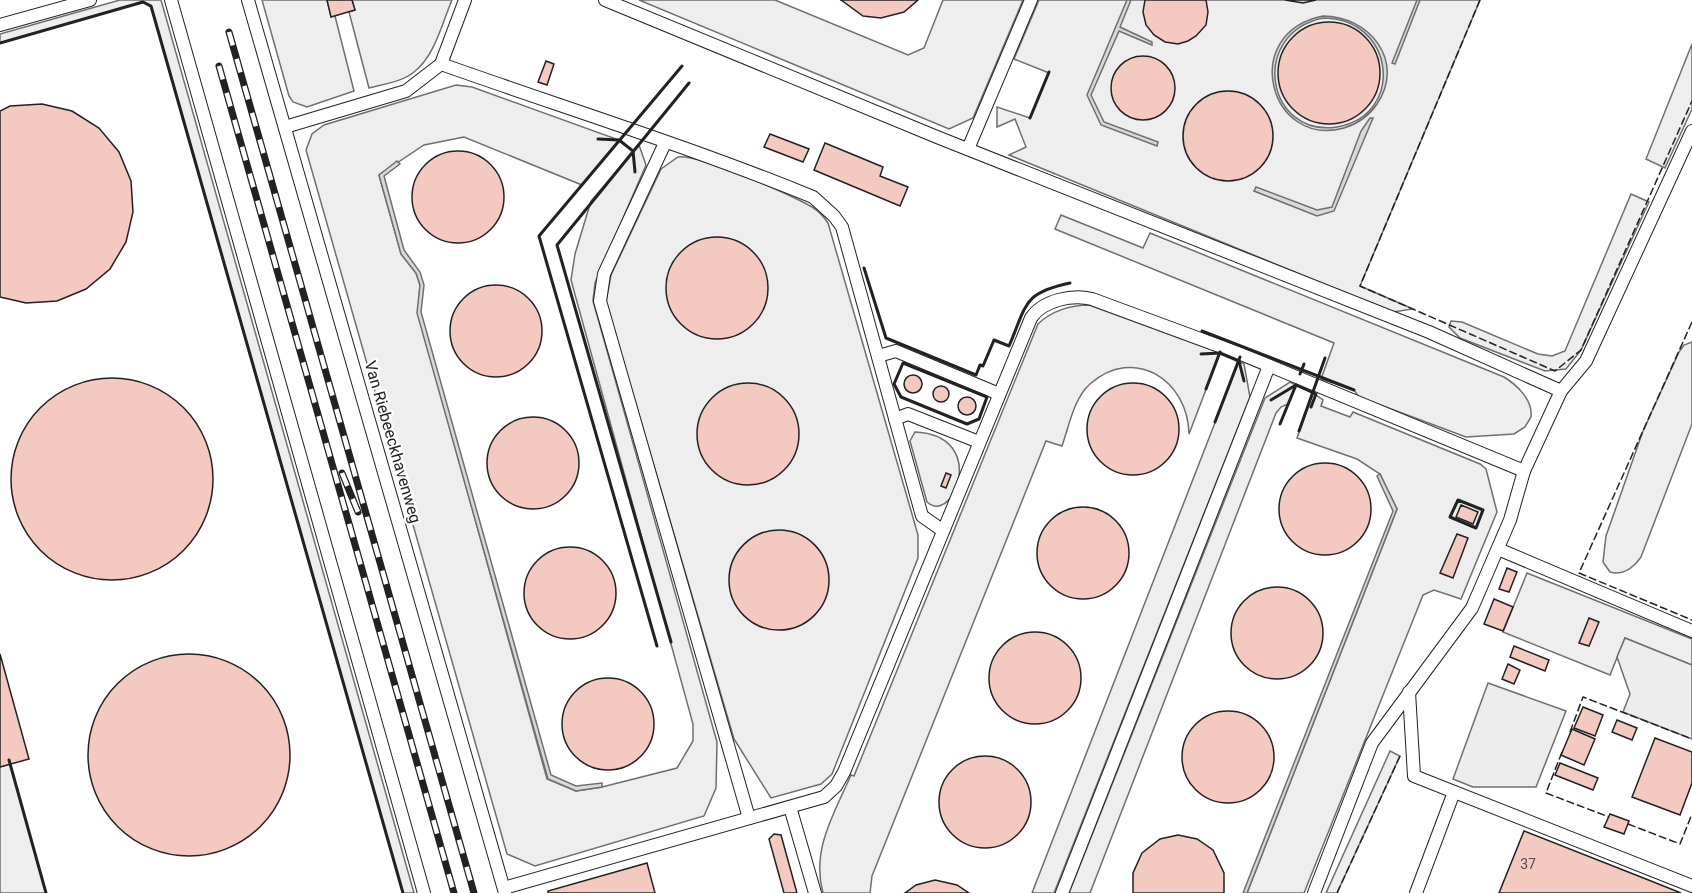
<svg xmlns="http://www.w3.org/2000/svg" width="1692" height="893" font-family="Roboto,sans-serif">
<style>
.green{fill:#eee;stroke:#6f6f6f;stroke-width:1.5}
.parking{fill:#ededed;stroke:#6f6f6f;stroke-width:1.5}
.water{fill:#d9d9d9;stroke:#6f6f6f;stroke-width:1.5;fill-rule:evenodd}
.building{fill:#f3c9c0;stroke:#222;stroke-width:1.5}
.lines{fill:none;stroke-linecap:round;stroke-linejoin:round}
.service-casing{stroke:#222;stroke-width:14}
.service{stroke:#fff;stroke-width:12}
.rail-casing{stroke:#222;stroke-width:7}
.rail{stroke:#fff;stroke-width:4.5;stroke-dasharray:14;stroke-linecap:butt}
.fence{stroke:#222;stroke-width:1.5;stroke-dasharray:8 3;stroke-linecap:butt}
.wall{stroke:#222;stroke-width:3}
.labels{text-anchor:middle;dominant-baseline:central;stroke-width:4.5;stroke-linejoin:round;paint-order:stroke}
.number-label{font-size:14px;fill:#564c4a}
.street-label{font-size:16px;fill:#222;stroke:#fff}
</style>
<rect width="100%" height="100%" fill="#fff"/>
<g class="green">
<path d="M120,0H161L414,893H403L151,7L142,2L0,43V34Z"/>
<path d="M262,0H327L331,16H335L354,91L307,107L293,102L289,96Z"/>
<path d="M352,0H452C442,23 435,56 414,72C402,82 384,84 369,88L349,12L355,10Z"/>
<path d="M639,0H775L908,55L924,48L943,0H1023L973,118L949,129Z"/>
<path d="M1039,0H1480L1360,286L1413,309L1393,312L1009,155L1026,147L1015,119L997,127V107L1030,118L1049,73L1014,59Z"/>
<path d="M1692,44V109L1665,168L1646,159Z"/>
<path d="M456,85L472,87L619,140L582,185L464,137L424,145L379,175L401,254L416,273L420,285L418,313L547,779L576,791L602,787L677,768L693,741V724L571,280L575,254L591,201L639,145L646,165L595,283L593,301L717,742L716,788L704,816L535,866L507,854L306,150L312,134L324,125Z"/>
<path d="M678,157C699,154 791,195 812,207C819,211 824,217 828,223L918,535V558L832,774L821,784L771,798L734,739L606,302L611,275L661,169Z"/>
<path d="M1631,194L1649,202L1581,350L1566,369L1545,371L1460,338L1449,327L1451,321L1462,322L1538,354L1552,356L1565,351Z"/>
<path d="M1061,215L1143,248L1150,233L1504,377C1517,385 1533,400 1531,417L1525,427L1514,434L1466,437L1359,397L1354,390L1321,379L1334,343L1055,229Z"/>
<path d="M1089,305L1220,353L1189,434C1188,380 1134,345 1090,384C1074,398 1069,426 1062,446L1046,441L872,876L870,893H823C811,850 834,814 851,775L854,776L1038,324C1051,311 1071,305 1089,305Z"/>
<path d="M1692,342V424L1641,557C1634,567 1623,576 1610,572L1603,562L1606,536L1643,431L1679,352L1684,345Z"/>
<path d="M1239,361L1244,364L1250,397L1054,893H1032Z"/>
<path d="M1290,382L1296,385L1288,404L1281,407L1276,413L1090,893H1069L1265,398Z"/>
<path d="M1313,393L1323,400L1321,406L1350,417L1353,412L1480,464L1486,469L1497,512L1461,599L1434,590L1423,595L1304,893H1247L1397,509L1380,474L1357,459L1297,438Z"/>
<path d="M915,432C989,435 954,526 927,502L910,441Z"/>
<path d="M1527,573L1692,639V665L1625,638L1610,675L1503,632Z"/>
<path d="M1390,751L1400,756L1337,893H1326Z"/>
<path d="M10,764L46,893H0V767Z"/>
</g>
<g class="parking">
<path d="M1625,638L1692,665V739L1623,712L1630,694L1617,657Z"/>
<path d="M1488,683L1566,711L1536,787H1473L1453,779Z"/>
</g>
<g class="water">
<path d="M1127,0H1131L1120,27L1152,42V45L1119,31L1091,95L1104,122L1158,142L1157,146L1101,125L1087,95Z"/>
<path d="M1417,0H1420L1395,64L1392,63Z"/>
<path d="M1323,16C1369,16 1406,61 1377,104C1369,116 1357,124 1344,128C1270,149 1238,33 1323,16ZM1323,18C1395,18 1406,115 1337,127C1267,138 1248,34 1323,18Z"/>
<path d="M1370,118H1373L1334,211L1317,216L1254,191L1256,187L1317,210L1332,207L1361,131Z"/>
<path d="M397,161L400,164L384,176L404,250L420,272L424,285L421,312L551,775L576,786L602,783V787L576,791L548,779L417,313L420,285L416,273L401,254L379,175Z"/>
<path d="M1380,474L1397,509L1247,893H1243L1393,511L1377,476Z"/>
</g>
<g class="building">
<path d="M327,0H352L355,10L331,17Z"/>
<path d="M841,0H840H918L904,12L881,18L863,16Z"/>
<path d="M1145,0H1206L1208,12L1206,25L1196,36L1188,41L1178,44L1165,42L1154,35L1146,25L1143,12Z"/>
<path d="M1285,0H1316L1303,3Z"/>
<circle cx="1329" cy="73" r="51"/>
<circle cx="1143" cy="88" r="32"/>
<path d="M546,61L554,64L547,85L538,82Z"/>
<circle cx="1228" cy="136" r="45"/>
<path d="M42,104L72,111L99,128L119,152L131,181L133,212L126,242L110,269L86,289L57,301L26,303L0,297V111L10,106Z"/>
<path d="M770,134L809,149L803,162L764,147Z"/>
<path d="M825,143L883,167L880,176L908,187L900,206L814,170Z"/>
<circle cx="458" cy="197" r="46"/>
<circle cx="717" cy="288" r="51"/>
<circle cx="496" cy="331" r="46"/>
<circle cx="913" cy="384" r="9"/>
<circle cx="112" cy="479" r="101"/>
<circle cx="1133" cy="429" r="46"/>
<circle cx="748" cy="434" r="51"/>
<circle cx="941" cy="394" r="8"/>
<circle cx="967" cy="406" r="9"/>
<circle cx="533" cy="463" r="46"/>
<circle cx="1325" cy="509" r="46"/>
<path d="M946,473L951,475L946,488L941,486Z"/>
<path d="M1461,505L1478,512L1473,524L1456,517Z"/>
<circle cx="1083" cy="553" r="46"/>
<circle cx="779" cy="580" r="50"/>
<path d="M1457,534L1468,538L1453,578L1440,573Z"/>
<circle cx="570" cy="593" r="46"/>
<path d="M1507,568L1517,572L1509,592L1499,589Z"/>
<circle cx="1277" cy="633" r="46"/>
<path d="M1494,599L1513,607L1503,631L1484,624Z"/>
<path d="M1589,618L1599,622L1589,646L1579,643Z"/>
<circle cx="1035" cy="678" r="46"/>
<path d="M1514,646L1549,660L1545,671L1510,657Z"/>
<path d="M0,654L29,759L0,767Z"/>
<circle cx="189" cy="755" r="101"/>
<path d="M1508,664L1520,670L1514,684L1502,679Z"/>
<circle cx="608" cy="724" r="46"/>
<path d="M1583,707L1603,715L1595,736L1574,728Z"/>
<circle cx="1228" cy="757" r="46"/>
<path d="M1617,720L1637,728L1632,740L1612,732Z"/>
<path d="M1572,729L1595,739L1584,765L1561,755Z"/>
<path d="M1655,738L1692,752V783L1680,815L1632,797Z"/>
<circle cx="985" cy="802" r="46"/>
<path d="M1560,763L1598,778L1593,790L1555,775Z"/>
<path d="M1610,814L1629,821L1624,834L1604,827Z"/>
<path d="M1524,831L1646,879L1681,893H1499Z"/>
<path d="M774,834L781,835L797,893H784L769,839Z"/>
<path d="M1178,835L1197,839L1213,850L1224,873V893H1133V873L1142,853L1160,839Z"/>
<path d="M647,863L655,893H548V891Z"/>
<path d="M935,880L957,885L969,893H905L916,885Z"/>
</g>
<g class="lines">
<g class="service-casing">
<g id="service">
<path d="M171,0L424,893"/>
<path d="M248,0L505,893"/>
<path d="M605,0L937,137L1429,332L1561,391"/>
<path d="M0,25L90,0"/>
<path d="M441,64C565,108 691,147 813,197L834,216L842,227L922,516L942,530"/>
<path d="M285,127L406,91L441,64L465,0"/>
<path d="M665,143L604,274L600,301L749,818"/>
<path d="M968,149L1031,0"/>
<path d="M878,356L896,351L999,394"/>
<path d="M895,419L908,414L979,442"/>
<path d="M1498,549L1692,631"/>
<path d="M1409,692L1414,776L1692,886"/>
<path d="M790,807L815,893"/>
<path d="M504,888L824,797L836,786L844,772L1031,318C1043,300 1073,294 1092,299L1241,354L1524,471"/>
<path d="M1062,893L1269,366"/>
<path d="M1314,893L1372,743L1472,608L1510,520L1524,471L1561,391L1586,361L1692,131"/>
<path d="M1416,893L1454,792"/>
</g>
</g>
<use href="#service" class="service"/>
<g class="rail-casing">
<g id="rail">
<path d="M229,32L474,893"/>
<path d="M219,66L454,893"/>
<path d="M342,473L358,512"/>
</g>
</g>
<use href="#rail" class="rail"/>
<g class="fence">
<path d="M1480,0L1360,286L1555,371L1581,350L1692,101"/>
<path d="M1692,322L1579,573L1692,620"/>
<path d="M1570,732L1583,697L1692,739"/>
<path d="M1562,752L1546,793L1609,817"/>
<path d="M1628,824L1680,844L1692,814"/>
<path d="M1337,893L1400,756"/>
</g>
<g class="wall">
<path d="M0,43L143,2L151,6L403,893"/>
<path d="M1030,118L1049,72"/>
<path d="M598,139L619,140L633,151L635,172"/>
<path d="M864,268L886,338L976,375L980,365L983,366L994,340L1009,346C1027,305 1022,293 1070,283"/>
<path d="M1202,331L1354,390"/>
<path d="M1201,354L1220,353L1239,361L1244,381"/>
<path d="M903,363L987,397L979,419L967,424L901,397L894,384Z"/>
<path d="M1300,374L1304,364"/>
<path d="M1206,389L1220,352"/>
<path d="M1271,400L1296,385L1316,394L1311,407"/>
<path d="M1215,422L1240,357"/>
<path d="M1280,424L1296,385"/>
<path d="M1299,431L1325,358"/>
<path d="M1458,500L1483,510L1476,528L1450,517Z"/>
<path d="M671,642L557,245L689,83"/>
<path d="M657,646L539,236L682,66"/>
<path d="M9,760L46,893"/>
</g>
</g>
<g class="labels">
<g class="number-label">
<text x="1528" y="864">37</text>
</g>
<g class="street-label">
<text transform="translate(393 442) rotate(74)">Van Riebeeckhavenweg</text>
</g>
</g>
</svg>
